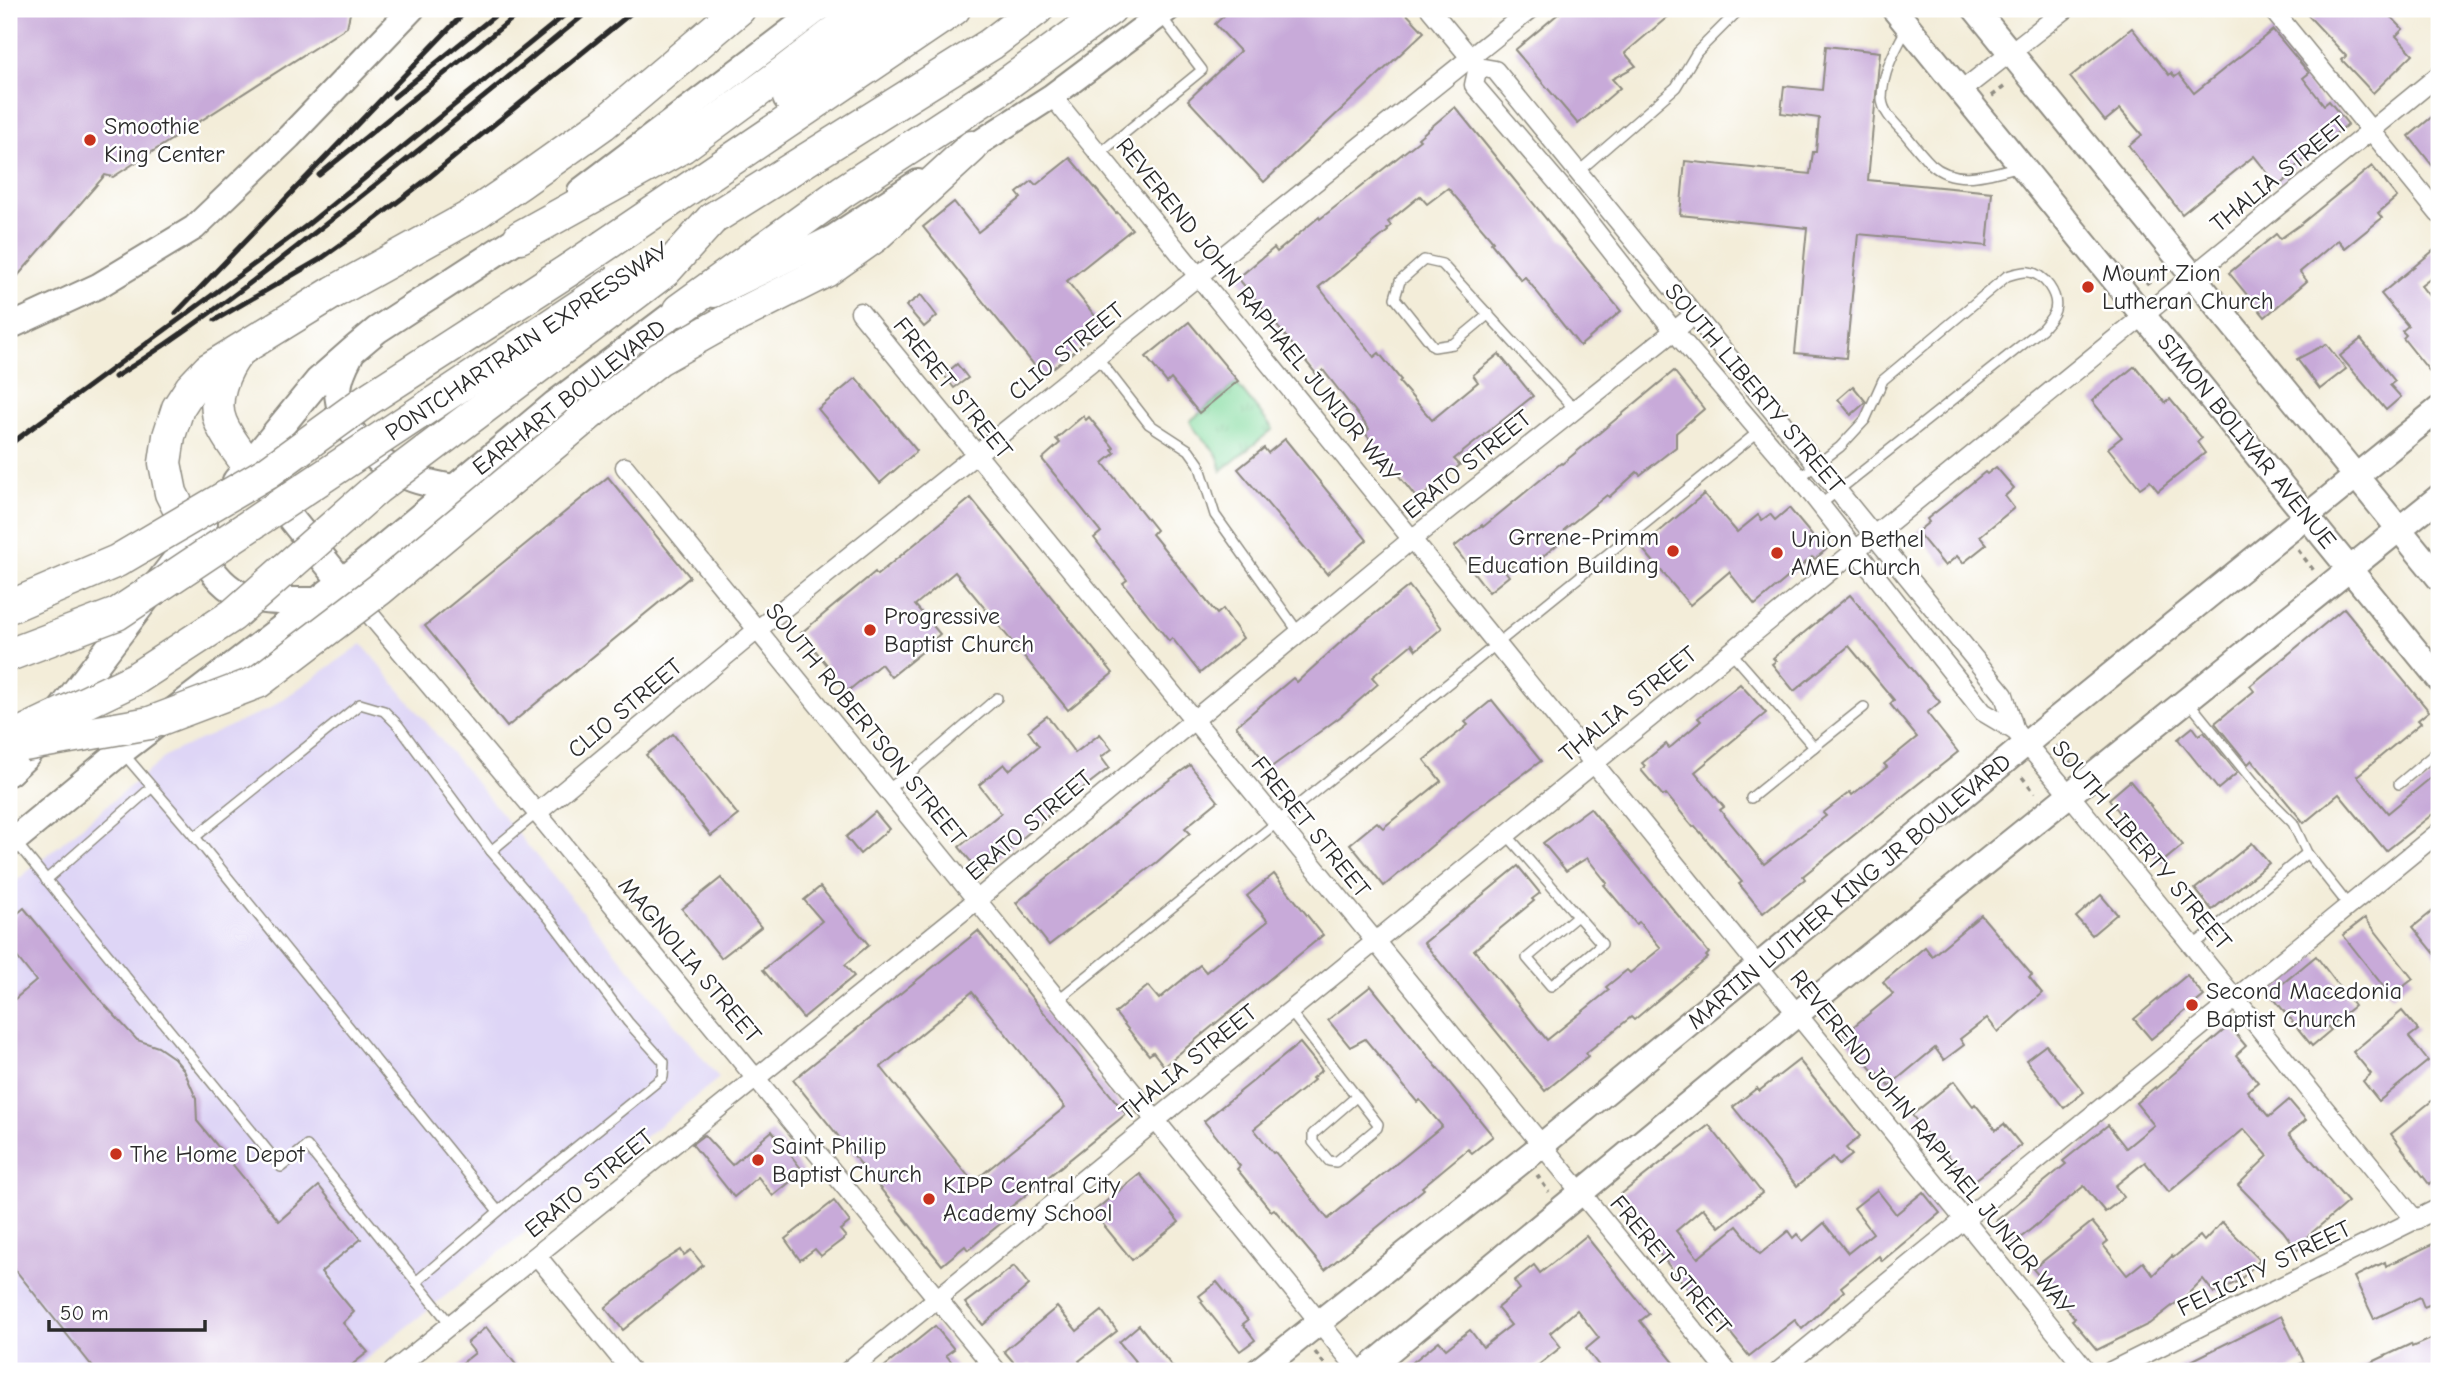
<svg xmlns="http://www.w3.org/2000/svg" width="2448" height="1380" font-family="'Comic Neue',sans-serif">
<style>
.built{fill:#ded5f6}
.park{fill:url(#park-tufts);stroke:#588466;stroke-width:2}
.building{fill:#c8aad9;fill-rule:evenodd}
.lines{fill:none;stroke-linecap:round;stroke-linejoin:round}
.lane-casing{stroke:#8f8c82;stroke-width:12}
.street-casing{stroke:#8f8c82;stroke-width:21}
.secondary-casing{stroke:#8f8c82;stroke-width:28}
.primary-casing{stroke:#8f8c82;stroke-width:30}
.highway-casing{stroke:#8f8c82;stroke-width:35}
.path{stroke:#8f8c82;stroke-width:3.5;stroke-dasharray:5 5;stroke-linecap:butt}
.lane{stroke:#fff;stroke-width:9}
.street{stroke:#fff;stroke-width:18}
.secondary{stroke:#fff;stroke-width:24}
.primary{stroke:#fff;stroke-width:26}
.highway{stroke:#fff;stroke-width:32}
.rail{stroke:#2b2b2b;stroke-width:5}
.highway-bridge-casing{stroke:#8f8c82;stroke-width:35;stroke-linecap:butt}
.highway-bridge{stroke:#fff;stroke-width:32}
.poi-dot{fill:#c8321e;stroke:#fff;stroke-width:2.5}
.labels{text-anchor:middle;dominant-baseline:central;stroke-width:5;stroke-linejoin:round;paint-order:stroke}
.poi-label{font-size:24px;fill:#2b2b2b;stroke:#fff;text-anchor:start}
.street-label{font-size:24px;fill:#2b2b2b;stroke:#fff}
</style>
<defs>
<pattern id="park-tufts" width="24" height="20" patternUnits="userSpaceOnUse" patternTransform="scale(1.75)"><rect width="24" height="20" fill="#84dca0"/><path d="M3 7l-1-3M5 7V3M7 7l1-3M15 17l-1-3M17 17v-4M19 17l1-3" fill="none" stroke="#72bd8a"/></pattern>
</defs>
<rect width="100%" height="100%" fill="#fff"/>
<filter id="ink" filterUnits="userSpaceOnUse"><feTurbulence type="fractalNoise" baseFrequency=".0143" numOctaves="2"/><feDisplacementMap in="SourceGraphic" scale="14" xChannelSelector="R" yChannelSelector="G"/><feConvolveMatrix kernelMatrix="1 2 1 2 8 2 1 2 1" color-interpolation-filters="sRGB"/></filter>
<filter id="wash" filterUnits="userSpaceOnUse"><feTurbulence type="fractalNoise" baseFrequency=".00686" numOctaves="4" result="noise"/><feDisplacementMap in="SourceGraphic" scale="28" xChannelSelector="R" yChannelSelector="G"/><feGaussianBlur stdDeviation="1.57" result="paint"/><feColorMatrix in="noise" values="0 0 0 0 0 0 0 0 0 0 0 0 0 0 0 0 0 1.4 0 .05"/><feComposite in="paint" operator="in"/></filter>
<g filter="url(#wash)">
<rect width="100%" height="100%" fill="#f3edd9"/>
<path class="built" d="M362,644L719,1078L351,1371H9V887L170,753L269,709Z"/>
<path class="park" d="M1236,383L1273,429L1221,471C1220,445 1198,441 1190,421Z"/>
<g id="blocks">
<g class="building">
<path d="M9,9H351L347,27L113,177L105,175L9,286Z"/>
<path d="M1231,9H1402L1424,32L1264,182L1188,100L1240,51L1215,24Z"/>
<path d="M1564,9H1677L1625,53L1636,66L1612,79L1620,88L1578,124L1515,50Z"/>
<path d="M2302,9H2384L2403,29L2396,36L2413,54L2373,93L2342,60L2346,56Z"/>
<path d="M2132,28L2169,75L2171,73L2175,77L2179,74L2194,93L2273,30L2309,73L2303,78L2324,105L2329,101L2348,124L2289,172L2292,175L2278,186L2254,156L2182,214L2129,146L2142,135L2120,109L2105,121L2070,77Z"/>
<path d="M1826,46L1880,52L1868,180L1992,192L1987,246L1858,234L1846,358L1795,353L1807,228L1680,215L1685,161L1810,174L1813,152H1816L1819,118L1781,113L1784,86L1822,90Z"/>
<path d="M1455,107L1621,311L1580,346L1525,277L1521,280L1491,243L1493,241L1448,188L1427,204L1420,196L1388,222L1391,226L1387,229L1388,231L1319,287L1374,357L1379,353L1401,380L1399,382L1432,420L1478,382L1473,375L1499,354L1533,396L1454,459L1460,465L1418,500L1365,433L1369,429L1323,370L1317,375L1238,278L1274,248L1277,252L1319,217L1320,219L1420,140L1418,138Z"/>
<path d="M2439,111V174L2409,136Z"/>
<path d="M1070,158L1116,213L1117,212L1132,229L1067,281L1104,327L1043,376L923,227L954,202L978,232L1021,198L1017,193L1032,181L1036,185Z"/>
<path d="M2372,166L2397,197L2378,213L2382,218L2345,248L2338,240L2300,272L2307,281L2265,317L2229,273L2276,234L2280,239L2301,224Z"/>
<path d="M2439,246V272L2421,286L2439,308V383L2403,338L2406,335L2402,331L2408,326L2381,294Z"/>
<path d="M921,295L937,316L924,327L906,306Z"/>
<path d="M1189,322L1238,381L1199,413L1171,379L1167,383L1146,357Z"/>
<path d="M2361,339L2395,381L2390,385L2401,397L2386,410L2340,356Z"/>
<path d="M2326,344L2346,369L2320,389L2297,359Z"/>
<path d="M957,364L968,378L954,388L944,375Z"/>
<path d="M2135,366L2165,403L2170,399L2202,438L2197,442L2205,453L2158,491L2150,481L2140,488L2108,448L2122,437L2092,401Z"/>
<path d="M1674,371L1704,409L1676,433V447L1640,475L1637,472L1609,497L1607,495L1565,529L1563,540L1532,565L1502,567L1509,576L1489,592L1454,547L1482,525L1483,527L1561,463L1562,464Z"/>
<path d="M856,378L917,451L880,483L818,409Z"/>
<path d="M1853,386L1866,402L1851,415L1838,399Z"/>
<path d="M1083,416L1086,420L1089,417L1114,448L1112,449L1115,453L1103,463L1156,530L1152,534L1217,614L1223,609L1243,638L1200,673L1172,638L1169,641L1123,583L1127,580L1094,538L1101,532L1042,459L1060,443L1056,439Z"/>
<path d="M1285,439L1367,540L1327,574L1238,469L1264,448L1268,453Z"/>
<path d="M1996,467L2014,488L2005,496L2014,508L1980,536L1987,544L1963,563L1957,556L1945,566L1917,532L1929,522L1927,519L1951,500L1985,472L1987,474Z"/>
<path d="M608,477L690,577L507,727L425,626Z"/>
<path d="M1704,494L1737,532L1758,515L1762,520L1770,514L1775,520L1789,508L1814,538L1816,536L1827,549L1815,559L1812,557L1755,605L1729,572L1690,605L1641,547Z"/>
<path d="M971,498L1113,673L1068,710L955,572L915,605L940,634L932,641L933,643L891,677L881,664L848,691L826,667L828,666L801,633L875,572L877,575Z"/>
<path d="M1409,586L1442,628L1416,650L1412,644L1372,677L1378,684L1340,717L1270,768L1236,726L1293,678L1297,682L1352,632Z"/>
<path d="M1850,595L1940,702L1927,713L1958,752L1803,876L1805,879L1763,913L1739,884L1742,882L1695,826L1693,827L1666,794L1663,796L1641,770L1645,766L1642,763L1666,744L1669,748L1672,746L1701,721L1698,718L1740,684L1766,713L1695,772L1724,807L1720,810L1764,864L1826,816L1823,813L1850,792L1852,795L1887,767L1884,764L1917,737L1890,704L1894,700L1849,646L1794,691L1772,664L1776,661L1773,658Z"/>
<path d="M2344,608L2429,711L2418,720L2421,723L2357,776L2388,813L2439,771V809L2386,851L2339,794L2304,823L2252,760L2248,764L2215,723L2254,691L2250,686Z"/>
<path d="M1492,700L1541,761L1472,812L1384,886L1350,844L1377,822L1383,828L1441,781L1424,760L1468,725L1465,722Z"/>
<path d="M1047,716L1075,753L1100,734L1112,749L1101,757L1109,768L1047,816L1048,817L980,873L959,847L1001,813L979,785L1004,764L1009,770L1039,746L1028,731Z"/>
<path d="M2193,727L2199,735L2204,732L2237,773L2218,789L2178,739Z"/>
<path d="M673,734L738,815L711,836L646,755Z"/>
<path d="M1190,765L1218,801L1185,828L1190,833L1157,862L1049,945L1016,903L1154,791Z"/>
<path d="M2130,781L2183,845L2160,864L2109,799Z"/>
<path d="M1590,808L1709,953L1706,956L1708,958L1634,1020L1631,1017L1586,1053L1588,1056L1545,1091L1424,943L1518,866L1540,893L1532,899L1534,901L1474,950L1547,1040L1609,990L1606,987L1627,970L1630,973L1661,948L1639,922L1636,924L1625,910L1604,885L1607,883L1587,858L1566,871L1543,843Z"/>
<path d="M875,812L889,829L860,854L846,837Z"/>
<path d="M2252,843L2269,863L2212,910L2195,889Z"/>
<path d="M1274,874L1323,935L1164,1066L1153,1052L1149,1055L1115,1013L1148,986L1159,999L1200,965L1206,972L1268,921L1247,896Z"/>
<path d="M721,878L761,927L721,958L682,909Z"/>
<path d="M820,887L869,945L845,965L854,976L803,1018L763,970L822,921L804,900Z"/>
<path d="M2101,895L2117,914L2092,935L2076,917Z"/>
<path d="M2439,906V959L2413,927Z"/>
<path d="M24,908L95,994L137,1040L158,1047L174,1058L184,1070L196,1098L197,1121L279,1221L319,1186L361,1239L321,1272L354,1312L343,1323L368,1352L344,1371H96L9,1262V1004L36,981L9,947V921Z"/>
<path d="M1981,915L2032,975L2029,977L2042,993L1998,1032L1987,1018L1960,1039L1964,1045L1944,1060L1935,1048L1889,1086L1878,1073L1876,1075L1843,1035L1893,994L1883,982L1925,947L1932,956Z"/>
<path d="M2365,918L2413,979L2391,996L2343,935Z"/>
<path d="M978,931L1126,1114L1001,1215L1005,1220L968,1250L965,1246L942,1265L793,1080ZM972,992L1065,1107L973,1182L881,1067Z"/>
<path d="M2316,956L2354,1006L2328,1027L2331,1030L2312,1046L2270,994Z"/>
<path d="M2187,975L2204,996L2151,1039L2134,1019Z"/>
<path d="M1371,986L1493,1136L1472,1153L1468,1149L1422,1187L1424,1189L1325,1270L1274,1209L1271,1211L1237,1169L1240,1166L1204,1121L1300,1043L1322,1070L1312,1078L1314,1080L1254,1129L1273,1153L1275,1152L1328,1219L1402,1159L1442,1126L1420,1100L1417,1102L1365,1039L1350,1047L1328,1020Z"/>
<path d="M2402,1011L2418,1030L2409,1037L2428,1061L2379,1101L2363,1081L2371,1074L2353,1052Z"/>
<path d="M2229,1026L2246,1046L2236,1055L2258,1082L2247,1091L2269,1117L2289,1100L2306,1120L2289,1134L2348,1202L2308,1236L2311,1240L2297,1250L2283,1231L2238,1185L2268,1156L2244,1129L2169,1192L2145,1162L2115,1186L2124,1197L2105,1212L2084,1186L2014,1243L1996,1221L2066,1164L2063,1161L2108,1125L2126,1148L2154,1125L2136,1103L2155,1087L2156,1089Z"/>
<path d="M2046,1045L2084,1092L2064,1108L2026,1060Z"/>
<path d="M1799,1060L1860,1136L1846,1148L1852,1155L1839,1165L1833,1157L1797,1186L1733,1107L1757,1088L1759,1091Z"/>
<path d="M1954,1081L1973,1106L1975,1104L1996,1130L2004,1124L2021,1145L1971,1183L1947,1154L1944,1156L1912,1115Z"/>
<path d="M2439,1095V1175L2429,1184L2391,1134Z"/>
<path d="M1709,1125L1762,1193L1719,1227L1703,1208L1676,1231L1698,1258L1737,1226L1760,1254L1788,1231L1793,1238L1797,1234L1803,1241L1824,1223L1848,1253L1873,1233L1854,1208L1877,1190L1896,1214L1923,1192L1940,1213L1882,1261L1879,1256L1841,1287L1844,1291L1802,1329L1795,1320L1749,1356L1696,1291L1692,1294L1615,1199Z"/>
<path d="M772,1131L803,1171L773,1196L758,1177L734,1197L692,1144L704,1135L732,1165Z"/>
<path d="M1140,1174L1179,1222L1132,1260L1093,1212Z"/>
<path d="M834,1201L850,1222L840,1230L846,1237L821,1256L815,1249L800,1260L785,1239Z"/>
<path d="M2092,1222L2108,1241L2103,1245L2127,1275L2143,1262L2153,1275L2172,1256L2173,1258L2200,1236L2204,1241L2222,1222L2260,1260L2239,1281L2214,1293L2203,1279L2182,1300L2181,1299L2149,1324L2097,1350L2072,1320L2075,1318L2033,1269Z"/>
<path d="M1586,1236L1649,1314L1640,1321L1681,1371H1603L1586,1349L1599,1338L1577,1310L1550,1333L1561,1347L1531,1371H1402L1439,1341L1446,1349L1470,1330L1483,1347L1511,1325L1497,1308L1520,1289L1514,1281L1534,1265L1540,1273Z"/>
<path d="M2439,1241V1301L2424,1307L2420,1297L2374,1319L2354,1277L2385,1262L2386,1266Z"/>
<path d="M681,1250L684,1255L691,1250L703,1265L623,1330L605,1308L659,1264Z"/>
<path d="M1014,1266L1029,1285L983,1325L965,1303Z"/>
<path d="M1217,1282L1248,1320L1243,1324L1255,1340L1240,1351L1201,1302L1203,1301L1199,1296Z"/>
<path d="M1057,1307L1077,1331L1102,1311L1117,1331L1079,1361L1087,1371H1035L1030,1364L1021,1371L1004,1351Z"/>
<path d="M2281,1316L2304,1362L2286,1371H2171Z"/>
<path d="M1139,1325L1176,1371H1143L1119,1342Z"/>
<path d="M935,1326L954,1349L946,1355L959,1371H879Z"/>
<path d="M486,1327L521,1371H452L475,1353L467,1343Z"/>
<path d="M2439,1335V1371H2353L2411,1344L2412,1347Z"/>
</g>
</g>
</g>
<g filter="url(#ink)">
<use href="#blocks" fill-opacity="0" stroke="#8f8c82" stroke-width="2"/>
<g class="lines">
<g class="lane-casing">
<g id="lane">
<path d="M1907,28C1895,50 1882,73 1882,99C1883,114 1897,125 1906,135C1914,145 1922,155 1931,164C1956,187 1992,173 2020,166"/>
<path d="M1099,154L1202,70L1161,16"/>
<path d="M1578,172L1676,87L1697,52L1740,9"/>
<path d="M1489,314L1453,344L1434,347L1395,298L1400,281L1424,260L1442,264L1575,410"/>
<path d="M1097,357L1149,424L1189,450L1199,464L1215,515L1299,633"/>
<path d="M1799,478L1840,447L1865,420L1883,380L2007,276C2014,274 2023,271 2029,272C2044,274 2059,295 2055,310C2053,317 2047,323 2042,329L1820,505"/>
<path d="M1731,652L1814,747L1864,707"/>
<path d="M2188,701L2261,791L2293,823L2307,853"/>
<path d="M123,753L195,837L360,704L384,711L398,725L491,851L549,918L628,1022L664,1062L663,1077L528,1186L416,1282"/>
<path d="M2399,784L2439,750"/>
<path d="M888,789L910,773L997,698"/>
<path d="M1751,798L1814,747"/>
<path d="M1507,835L1602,944L1551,986L1527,958L1577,916"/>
<path d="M195,837L498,1211"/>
<path d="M15,841L281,1167L307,1146L451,1325"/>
<path d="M491,851L537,813"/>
<path d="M46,880L151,788"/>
<path d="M2194,945L2307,853L2349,906"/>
<path d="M1059,999L1758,432"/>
<path d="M1290,1011L1378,1124L1377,1128L1336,1162L1329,1161L1313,1142V1134L1357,1096"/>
</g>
</g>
<g class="street-casing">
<g id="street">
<path d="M1430,9L1478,67L1495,70L2004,695L2015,731"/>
<path d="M2272,9L2439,214"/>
<path d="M1478,67L1474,85L1562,188L1674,331L1799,478L1983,712L2015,731L2069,794L2416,1221"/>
<path d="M1961,91L2066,9"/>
<path d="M1052,96L2087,1371"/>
<path d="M860,312L1727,1371"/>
<path d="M625,467L1359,1371"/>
<path d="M356,598L537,813L997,1371"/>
<path d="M537,813L757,630L1531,9"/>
<path d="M537,1256L631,1371"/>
<path d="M393,1371L978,899L1412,539L1694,315"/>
<path d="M848,1371L2439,75"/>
<path d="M1779,1371L2439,832"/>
<path d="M2111,1371L2439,1208"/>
</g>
</g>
<g class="secondary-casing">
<g id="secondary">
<path d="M1894,9L2439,679"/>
<path d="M1975,9L2439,578"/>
<path d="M957,157L1052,96L1168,9"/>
<path d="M580,191L819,9"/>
<path d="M714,295L834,237L918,182"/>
<path d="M9,327L98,286L194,228L289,137L412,9"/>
<path d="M1258,1371L1541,1146L2044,729L2439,409"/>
<path d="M1365,1371L1797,1014L2439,497"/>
</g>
</g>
<g class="primary-casing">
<g id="primary">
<path d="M350,355C344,366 338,379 338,391C339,428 371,459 402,474C418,482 437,485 454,488"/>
<path d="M248,465L342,582"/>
<path d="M236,481L318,381L352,351L377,330L520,237"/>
<path d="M193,539C229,606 247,601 318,601"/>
<path d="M9,772L26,756L204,523"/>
<path d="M9,844L119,753L342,582L555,404L679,310"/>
</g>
</g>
<g class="highway-casing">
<g id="highway">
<path d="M789,97L901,9"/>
<path d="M712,219L991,44L1037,9"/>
<path d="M520,237L682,147L784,72L865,9"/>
<path d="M570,269L954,9"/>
<path d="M679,310L842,192L998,90L1110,9"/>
<path d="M723,323L826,271L874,237L972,147"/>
<path d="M239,351C224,369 211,400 221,423C227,438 239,452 248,465"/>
<path d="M193,537L171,493L165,463L169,436L178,408L191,388L209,369L334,292L473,215L520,183L603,124L739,9"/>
</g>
</g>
<g class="path">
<path d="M1992,96L2008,84"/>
<path d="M2146,284L2162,271"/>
<path d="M2298,550L2315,572"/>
<path d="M2057,745L2072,763"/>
<path d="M2022,777L2035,793"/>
<path d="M1537,1175L1549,1192"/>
<path d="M1315,1352L1330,1371"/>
</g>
<use href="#lane" class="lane"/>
<use href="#street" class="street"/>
<use href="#secondary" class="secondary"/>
<use href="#primary" class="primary"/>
<use href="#highway" class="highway"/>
<g class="rail">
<path d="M394,97L503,9"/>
<path d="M319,175L524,9"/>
<path d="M176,313L468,9"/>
<path d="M215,320L322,258L357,233L426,180L636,9"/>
<path d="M115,377C188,332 255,280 322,227C413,156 502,82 591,9"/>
<path d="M9,445L306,226L572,9"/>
</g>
<g class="highway-bridge-casing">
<g id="highway-bridge">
<path d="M9,607L117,561L268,472L367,400L570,269"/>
<path d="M9,655L117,614L617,281"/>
<path d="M9,739L135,679L233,615L377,488L665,271L712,219"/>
<path d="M24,745L150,723L258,682L380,589L593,411L659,359L723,323"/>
</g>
</g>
<use href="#highway-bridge" class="highway-bridge"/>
</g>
</g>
<g class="poi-dot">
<circle cx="90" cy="140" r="7"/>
<circle cx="2088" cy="287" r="7"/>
<circle cx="1673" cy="551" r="7"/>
<circle cx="1777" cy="553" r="7"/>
<circle cx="870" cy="630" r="7"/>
<circle cx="2192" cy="1005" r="7"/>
<circle cx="116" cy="1154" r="7"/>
<circle cx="758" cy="1160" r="7"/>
<circle cx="929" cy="1199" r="7"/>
</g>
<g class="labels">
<g class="poi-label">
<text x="104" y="126">Smoothie<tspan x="104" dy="28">King Center</tspan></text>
<text x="2102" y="273">Mount Zion<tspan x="2102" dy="28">Lutheran Church</tspan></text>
<text x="1659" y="537" text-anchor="end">Grrene-Primm<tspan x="1659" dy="28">Education Building</tspan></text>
<text x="1791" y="539">Union Bethel<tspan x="1791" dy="28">AME Church</tspan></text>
<text x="884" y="616">Progressive<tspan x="884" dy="28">Baptist Church</tspan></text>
<text x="2206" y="991">Second Macedonia<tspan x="2206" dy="28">Baptist Church</tspan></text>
<text x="772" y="1146">Saint Philip<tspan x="772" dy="28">Baptist Church</tspan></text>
<text x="130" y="1154">The Home Depot</text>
<text x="943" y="1185">KIPP Central City<tspan x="943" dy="28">Academy School</tspan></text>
</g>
<g class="street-label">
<text transform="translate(2279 174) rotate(-39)">THALIA STREET</text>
<text transform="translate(1258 310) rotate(51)">REVEREND JOHN RAPHAEL JUNIOR WAY</text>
<text transform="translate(527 341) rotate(-34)">PONTCHARTRAIN EXPRESSWAY</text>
<text transform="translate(1066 351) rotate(-39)">CLIO STREET</text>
<text transform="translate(953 388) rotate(51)">FRERET STREET</text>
<text transform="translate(1755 388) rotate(50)">SOUTH LIBERTY STREET</text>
<text transform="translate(569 397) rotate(-38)">EARHART BOULEVARD</text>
<text transform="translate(2247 441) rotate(51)">SIMON BOLIVAR AVENUE</text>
<text transform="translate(1467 464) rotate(-39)">ERATO STREET</text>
<text transform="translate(1628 704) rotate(-39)">THALIA STREET</text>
<text transform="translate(625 708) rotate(-40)">CLIO STREET</text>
<text transform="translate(866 724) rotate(51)">SOUTH ROBERTSON STREET</text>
<text transform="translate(1029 825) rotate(-40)">ERATO STREET</text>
<text transform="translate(1311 827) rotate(51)">FRERET STREET</text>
<text transform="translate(2142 845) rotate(50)">SOUTH LIBERTY STREET</text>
<text transform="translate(1849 891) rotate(-40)">MARTIN LUTHER KING JR BOULEVARD</text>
<text transform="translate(690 960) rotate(50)">MAGNOLIA STREET</text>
<text transform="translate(1188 1062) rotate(-39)">THALIA STREET</text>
<text transform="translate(1932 1142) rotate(51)">REVEREND JOHN RAPHAEL JUNIOR WAY</text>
<text transform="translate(589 1183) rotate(-39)">ERATO STREET</text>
<text transform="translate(1671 1265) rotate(50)">FRERET STREET</text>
<text transform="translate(2264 1268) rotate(-26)">FELICITY STREET</text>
</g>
</g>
<rect width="2448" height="1380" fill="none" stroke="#fff" stroke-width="35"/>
<path d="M49 1320v10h156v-10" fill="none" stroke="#2b2b2b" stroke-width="3.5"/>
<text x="60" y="1320" font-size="21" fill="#2b2b2b" stroke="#ffffff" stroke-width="5" paint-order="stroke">50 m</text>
</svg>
